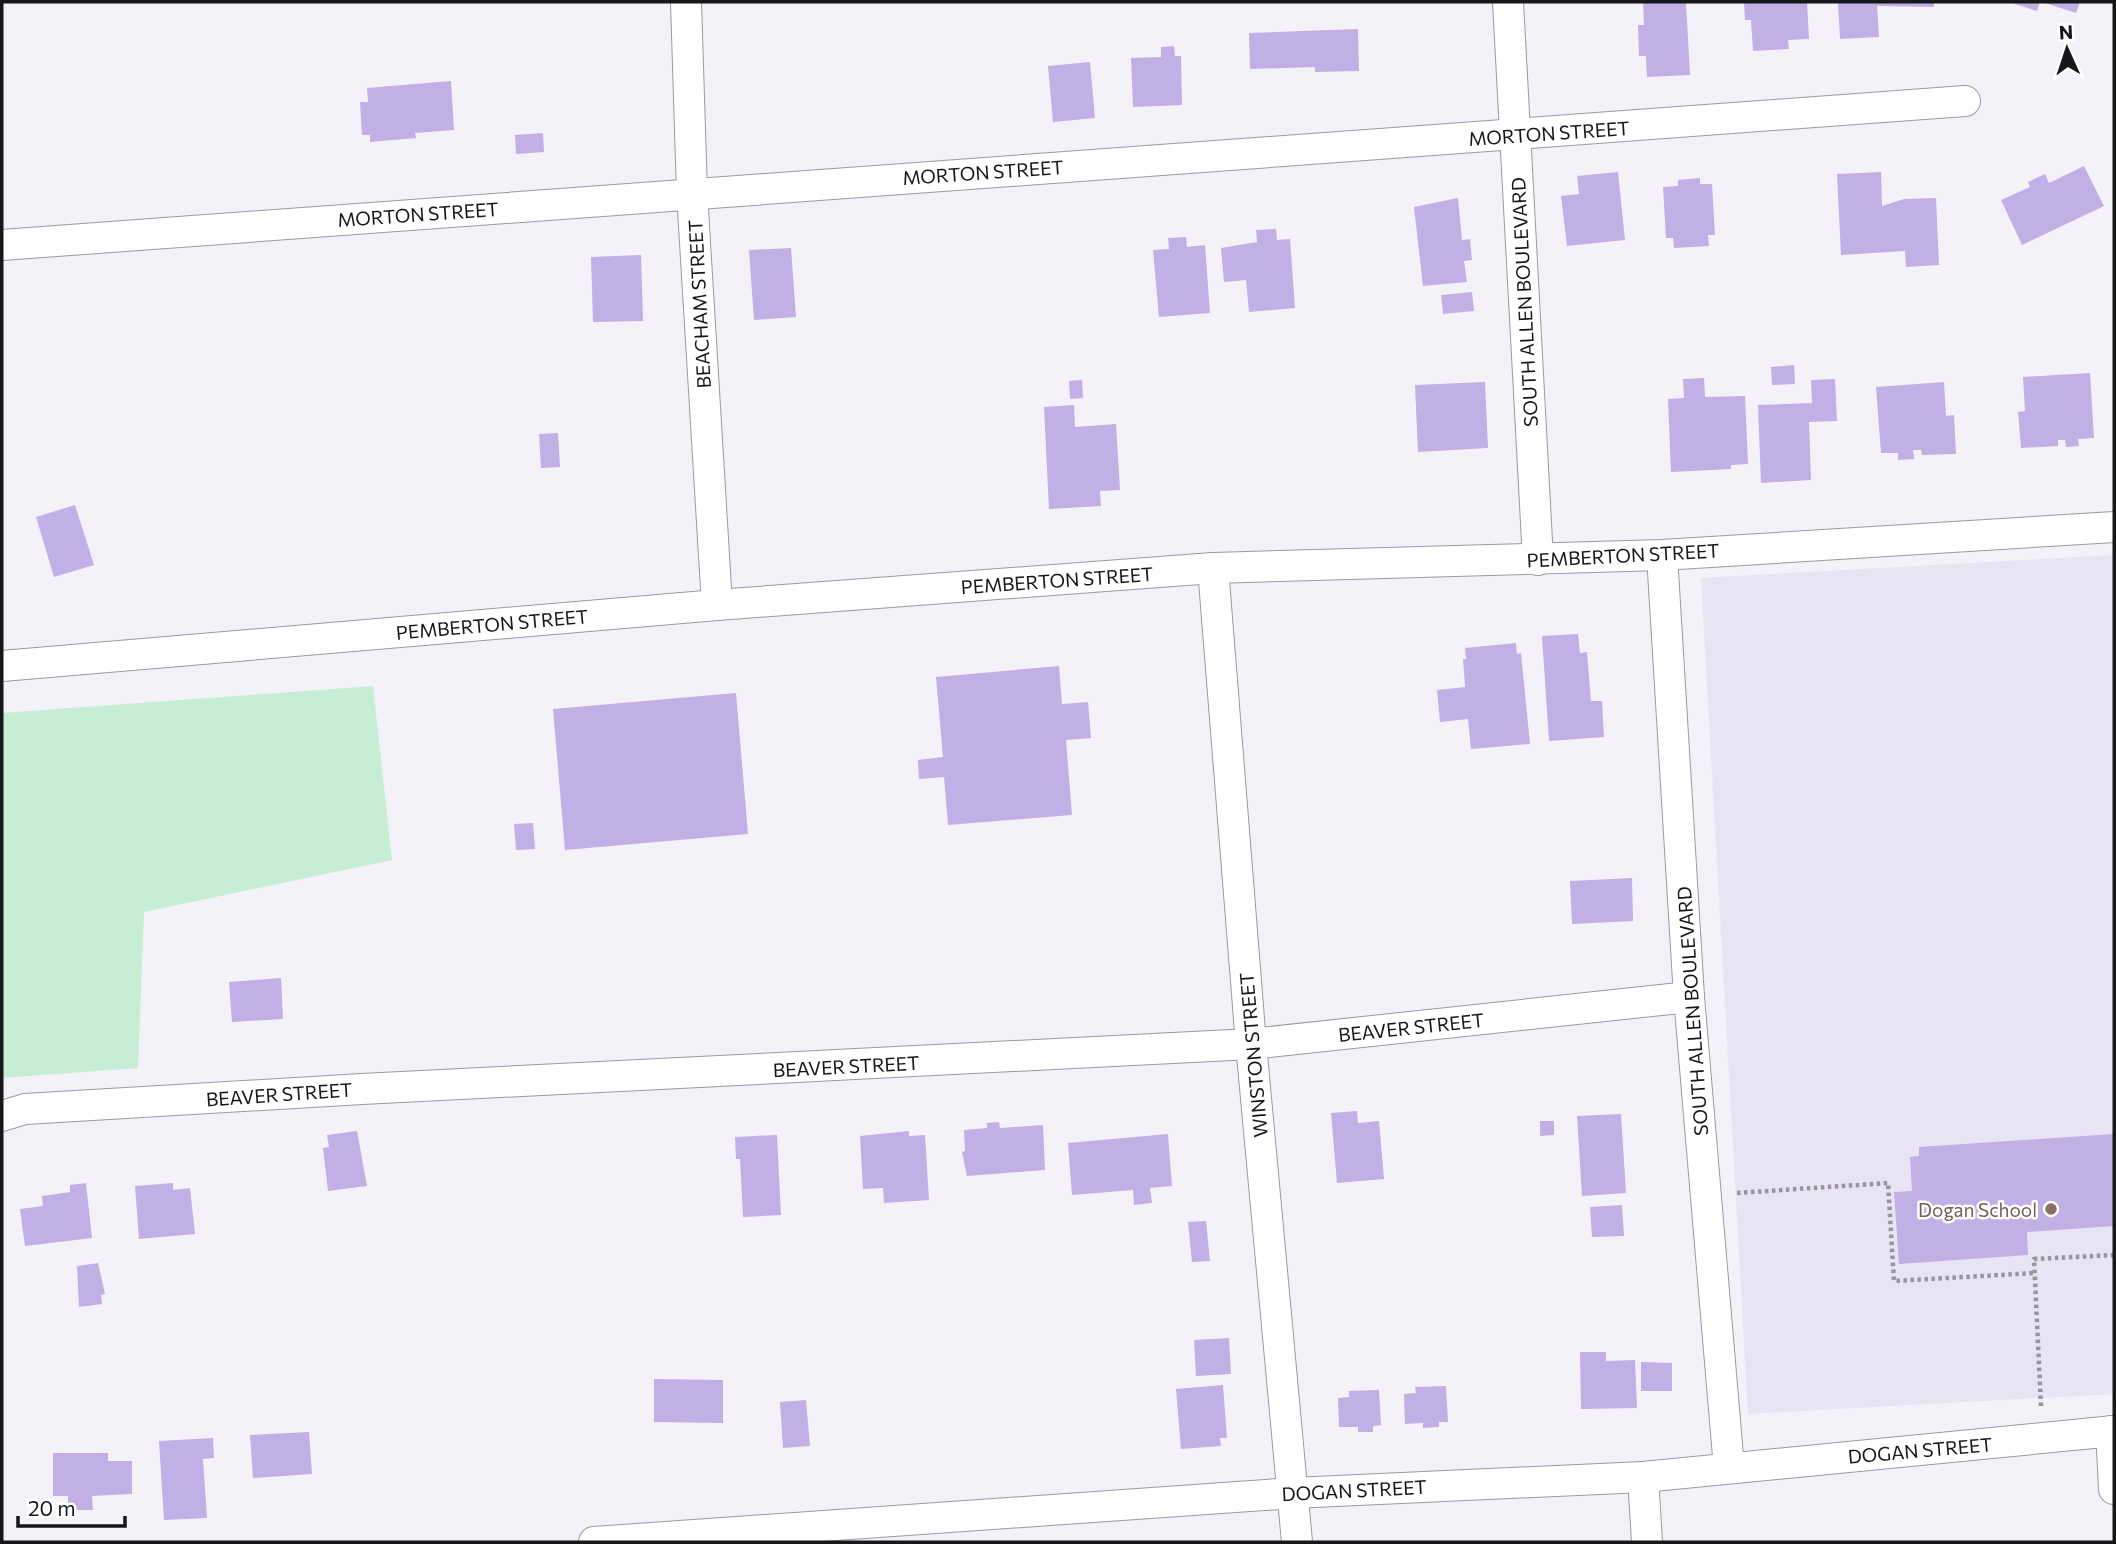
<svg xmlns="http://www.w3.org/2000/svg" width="2116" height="1544" font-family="Commissioner,sans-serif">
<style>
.built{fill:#e9e4f3}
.green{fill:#c5eed5}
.building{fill:#c2afe5}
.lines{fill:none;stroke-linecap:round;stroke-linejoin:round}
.street-casing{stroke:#9c9aa0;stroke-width:32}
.path{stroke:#97959a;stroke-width:4.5;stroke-dasharray:3.5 3.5;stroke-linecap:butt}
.street{stroke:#fff;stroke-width:30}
.education-dot{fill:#8d6e63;stroke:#fff;stroke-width:2.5}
.labels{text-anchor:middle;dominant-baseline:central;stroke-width:5;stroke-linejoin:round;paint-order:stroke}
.street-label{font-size:19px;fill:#171618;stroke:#fff}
.education-label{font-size:19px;fill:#785e54;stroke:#fff;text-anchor:end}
</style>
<rect width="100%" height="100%" fill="#f4f1f9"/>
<path class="built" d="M2114,555V1394L1748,1414L1701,578Z"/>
<path class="green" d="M373,686L392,860L144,912L138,1068L2,1078V713Z"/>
<g class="building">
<path d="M1643,2H1686L1690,75L1647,77L1646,56H1639L1638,25H1644Z"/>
<path d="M1744,2H1807L1809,39L1788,40L1789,49L1753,51L1751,20H1745Z"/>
<path d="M1838,2H1934V7L1877,6L1879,37L1840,39Z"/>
<path d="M2009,2H2040L2037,11Z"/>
<path d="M2042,2H2080L2076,13Z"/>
<path d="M1358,29L1359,71L1315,72V67L1250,69L1249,33Z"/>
<path d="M1174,46L1175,56H1181L1182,105L1133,107L1131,58L1161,57V47Z"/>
<path d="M1090,62L1095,118L1053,122L1048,66Z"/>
<path d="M451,81L454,130L415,133L416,138L370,142V135H362L360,102H368L367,88Z"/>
<path d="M543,133L544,152L516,154L515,135Z"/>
<path d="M2084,166L2104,206L2022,245L2001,200L2030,187L2028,182L2045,174L2049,183Z"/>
<path d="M1618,172L1625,240L1567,246L1561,196L1579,194L1577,176Z"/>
<path d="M1881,172L1882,206L1904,199L1936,198L1939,265L1906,267L1905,251L1841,255L1837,174Z"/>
<path d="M1700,178V184H1712L1715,235H1708L1709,246L1674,248L1673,238H1666L1663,187L1678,186V180Z"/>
<path d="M1458,198L1462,240L1470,239L1472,260L1464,261L1467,282L1423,286L1414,207Z"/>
<path d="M1276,229L1277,240L1290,239L1295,308L1249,312L1246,280L1224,282L1221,248L1257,242L1256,230Z"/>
<path d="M1186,237L1187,247L1205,245L1210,313L1159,317L1153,250L1169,249L1168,238Z"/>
<path d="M791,248L796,317L754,320L749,250Z"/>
<path d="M641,255L643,321L593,322L591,257Z"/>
<path d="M1472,292L1474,311L1443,314L1441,295Z"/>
<path d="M1794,365L1795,384L1772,385L1771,367Z"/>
<path d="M2090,373L2094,438L2078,439L2079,446L2066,447L2065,440H2058V446L2021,448L2018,412L2025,411L2023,377Z"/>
<path d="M1704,378L1705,397L1745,396L1748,464L1731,465V469L1671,472L1668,399L1684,398L1683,379Z"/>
<path d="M1835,379L1837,421L1809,422L1811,480L1761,483L1758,405L1812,403L1811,380Z"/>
<path d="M1082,380L1083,398L1070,399L1069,381Z"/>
<path d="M1485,382L1488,448L1418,452L1415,385Z"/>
<path d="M1944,382L1946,416L1954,415L1956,454L1922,455L1921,450H1913L1914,459L1898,460V453H1881L1876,387Z"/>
<path d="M1074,405L1075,427L1116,424L1120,490L1100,491L1101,506L1049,509L1044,407Z"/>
<path d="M558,433L560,467L541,468L539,434Z"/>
<path d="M75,505L94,565L54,577L36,517Z"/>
<path d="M1578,634L1580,653L1587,652L1591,701H1602L1604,737L1549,741L1542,636Z"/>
<path d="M1516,643L1517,654L1521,653L1530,744L1471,749L1468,719L1440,722L1437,690L1465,687L1463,659H1466L1465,648Z"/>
<path d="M1059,666L1062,704L1088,702L1091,738L1066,740L1072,815L948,825L944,777L919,779L918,760L943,757L936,677Z"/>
<path d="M736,693L748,834L565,850L553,709Z"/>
<path d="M533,823L535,849L516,850L514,824Z"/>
<path d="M1632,878L1633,921L1572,924L1570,881Z"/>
<path d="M281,978L283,1019L232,1022L229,982Z"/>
<path d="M1357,1111L1358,1123L1379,1121L1384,1179L1337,1183L1331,1113Z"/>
<path d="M1621,1114L1626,1193L1582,1196L1577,1116Z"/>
<path d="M1540,1121H1554V1135L1540,1136Z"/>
<path d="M999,1122L1000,1128L1043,1125L1045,1170L967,1176L962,1152L965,1151L964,1130L987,1128V1123Z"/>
<path d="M357,1131L367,1186L328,1191L323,1148L329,1147L327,1135Z"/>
<path d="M909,1131V1136L925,1135L929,1200L884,1203L883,1188L863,1189L860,1136Z"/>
<path d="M1168,1134L1172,1186L1150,1188L1152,1203L1134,1205L1133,1190L1072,1195L1068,1143Z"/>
<path d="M2114,1134V1226L2027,1232L2028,1255L1899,1264L1894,1192L1912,1191L1910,1157L1919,1156V1147Z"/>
<path d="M777,1135L781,1215L743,1217L740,1159H736L735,1137Z"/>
<path d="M86,1183L92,1238L25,1246L20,1209L43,1206L42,1196L70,1192V1185Z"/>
<path d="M173,1183V1190L190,1188L195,1234L139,1239L135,1186Z"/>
<path d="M1622,1205L1624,1236L1592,1237L1590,1207Z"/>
<path d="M1206,1221L1210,1261L1192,1262L1188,1222Z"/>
<path d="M98,1263L105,1294L101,1295L102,1304L79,1307L77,1266Z"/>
<path d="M1229,1338L1231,1374L1196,1376L1194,1340Z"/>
<path d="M1580,1352H1606V1361L1635,1360L1637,1408L1581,1409Z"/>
<path d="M1641,1362L1672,1363V1391H1641Z"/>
<path d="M654,1379L723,1380V1423L654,1422Z"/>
<path d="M1223,1385L1227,1438H1220L1221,1446L1181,1449L1176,1389Z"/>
<path d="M1446,1386L1448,1422H1439V1427L1423,1428V1423L1405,1424L1404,1394L1416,1393L1415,1387Z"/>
<path d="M1379,1390L1381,1425L1373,1426V1432H1358V1427H1339L1338,1398L1349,1397V1391Z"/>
<path d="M806,1400L810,1446L783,1448L780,1402Z"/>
<path d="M309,1432L312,1474L253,1478L250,1435Z"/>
<path d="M213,1438L214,1458L203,1459L207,1518L164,1520L159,1441Z"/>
<path d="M53,1453H108V1461H132V1494L92,1496L93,1510H68V1496H53Z"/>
</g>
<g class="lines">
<g class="street-casing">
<g id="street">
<path d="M686,2L692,193L717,605"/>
<path d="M1508,2L1538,560"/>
<path d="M2,245L1965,101"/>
<path d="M1662,555L1689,997L1729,1468"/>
<path d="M1213,568L1251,1044L1297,1542"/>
<path d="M2,666L717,605L1213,568L1662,555L2114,527"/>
<path d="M2,1116L25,1109L362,1089L1251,1044L1689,997"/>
<path d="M2111,1431L2114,1489"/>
<path d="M1643,1477L1647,1542"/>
<path d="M594,1542L1293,1493L1643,1477L2114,1431"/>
</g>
</g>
<g class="path">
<path d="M1737,1193L1888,1183L1894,1281L2035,1273"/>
<path d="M2041,1406L2034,1259L2114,1255"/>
</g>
<use href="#street" class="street"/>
</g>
<circle class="education-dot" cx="2051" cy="1209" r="7"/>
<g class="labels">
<g class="street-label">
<text transform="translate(1549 133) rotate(-4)">MORTON STREET</text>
<text transform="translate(983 172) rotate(-4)">MORTON STREET</text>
<text transform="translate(418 214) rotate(-4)">MORTON STREET</text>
<text transform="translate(1524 302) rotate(-93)">SOUTH ALLEN BOULEVARD</text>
<text transform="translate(699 304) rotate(-93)">BEACHAM STREET</text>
<text transform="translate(1623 555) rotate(-3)">PEMBERTON STREET</text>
<text transform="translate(1057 580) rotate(-4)">PEMBERTON STREET</text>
<text transform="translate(492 624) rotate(-5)">PEMBERTON STREET</text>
<text transform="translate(1692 1011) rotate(-94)">SOUTH ALLEN BOULEVARD</text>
<text transform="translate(1411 1027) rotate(-6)">BEAVER STREET</text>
<text transform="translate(1253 1055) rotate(-95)">WINSTON STREET</text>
<text transform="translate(846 1066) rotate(-3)">BEAVER STREET</text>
<text transform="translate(279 1094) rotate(-4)">BEAVER STREET</text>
<text transform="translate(1920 1450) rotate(-5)">DOGAN STREET</text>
<text transform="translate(1354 1490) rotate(-3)">DOGAN STREET</text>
</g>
<g class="education-label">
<text x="2037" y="1209">Dogan School</text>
</g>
</g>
<rect width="2116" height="1544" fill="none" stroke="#171618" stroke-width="7"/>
<g transform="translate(2067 49) rotate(357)" stroke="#ffffff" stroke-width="5" paint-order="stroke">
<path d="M0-5L12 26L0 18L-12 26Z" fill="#171618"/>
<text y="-10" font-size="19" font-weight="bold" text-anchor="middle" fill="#171618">N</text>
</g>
<path d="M18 1516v10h107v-10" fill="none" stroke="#171618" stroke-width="3.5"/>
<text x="28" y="1516" font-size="21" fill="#171618" stroke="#ffffff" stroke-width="5" paint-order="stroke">20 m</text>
</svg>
